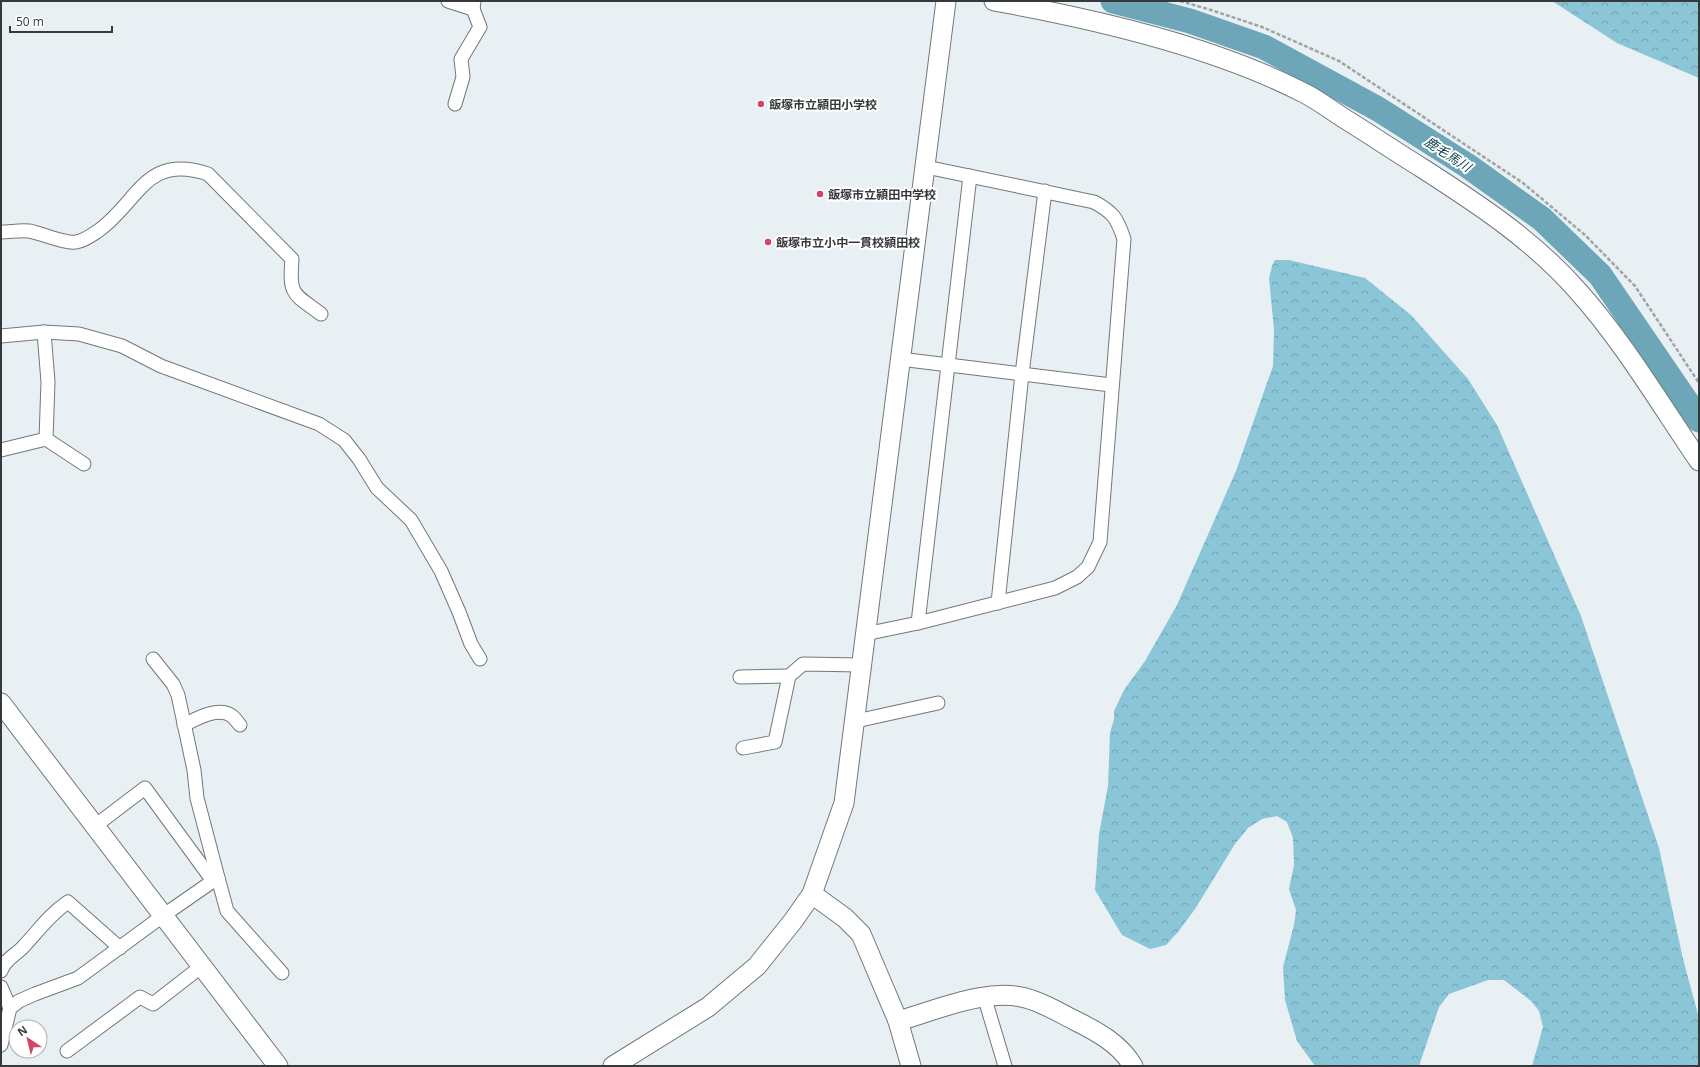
<svg xmlns="http://www.w3.org/2000/svg" width="1700" height="1067" font-family="'Open Sans','Noto Sans JP',sans-serif">
<style>
.forest{fill:url(#forest-crowns)}
.lines{fill:none;stroke-linecap:round;stroke-linejoin:round}
.river{stroke:#6da6b8;stroke-width:25}
.street-casing{stroke:#71787b;stroke-width:15}
.secondary-casing{stroke:#71787b;stroke-width:21}
.path{stroke:#9fa5a7;stroke-width:2.5;stroke-dasharray:4 2;stroke-linecap:butt}
.street{stroke:#fff;stroke-width:13}
.secondary{stroke:#fff;stroke-width:19}
.poi-dot{fill:#d24365;stroke:#fff;stroke-width:1.5}
.labels{text-anchor:middle;dominant-baseline:central;stroke-width:4;stroke-linejoin:round;paint-order:stroke}
.poi-label{font-size:12px;font-weight:bold;fill:#36393a;stroke:#fff;text-anchor:start}
.water-label{font-size:13px;font-style:italic;fill:#043b48;stroke:#fff}
</style>
<defs>
<pattern id="forest-crowns" width="20" height="18" patternUnits="userSpaceOnUse"><rect width="20" height="18" fill="#8bc5d8"/><path d="M2 6a3 3 0 1 1 6 0M12 15a3 3 0 1 1 6 0" fill="none" stroke="#72a1b0"/></pattern>
</defs>
<rect width="100%" height="100%" fill="#e8f0f3"/>
<g class="forest">
<path d="M1552,1H1699V78L1617,43Z"/>
<path d="M1275,260H1289L1365,278L1411,315L1468,379L1497,425L1581,616L1659,848L1683,959L1699,1018V1066H1532L1543,1027L1539,1011L1531,1001L1504,980H1488L1449,994L1439,1007L1419,1066H1315L1297,1041L1285,1000L1283,967L1294,925L1296,910L1289,889L1294,865L1293,838L1287,822L1277,816L1262,819L1248,828L1235,844L1195,909L1178,932L1166,945L1150,949L1122,935L1095,890L1099,834L1108,786L1110,733L1114,719V711L1124,690L1145,661L1177,605L1236,471L1273,366L1274,330L1269,278L1272,266Z"/>
</g>
<g class="lines">
<path class="river" d="M1113,1L1190,21L1264,47L1378,109L1468,166L1542,219L1600,275L1699,420"/>
<g class="street-casing">
<g id="street">
<path d="M448,1L473,9L474,1"/>
<path d="M455,104L463,77L461,59L480,27L473,9"/>
<path d="M1,232C10,232 20,230 29,231C41,233 66,244 76,242C84,241 92,235 98,231C139,202 145,153 208,174L292,259C289,296 293,293 321,314"/>
<path d="M1,336L44,332L79,334L122,346L161,366L319,424L344,440L359,459L377,488L411,520L441,571L459,612L471,644L480,659"/>
<path d="M900,359L1111,385"/>
<path d="M46,439L84,464"/>
<path d="M1,450L46,439L48,382L44,332"/>
<path d="M998,603L1022,374L1045,191"/>
<path d="M918,623L970,176"/>
<path d="M865,634L918,623L1055,588L1077,577L1088,567L1100,542L1124,239C1117,218 1113,212 1094,202L926,167"/>
<path d="M153,659L173,684L178,695L194,770L197,798L218,878L213,881"/>
<path d="M740,677L789,676"/>
<path d="M856,721L938,703"/>
<path d="M184,725C196,719 218,706 232,716C235,718 237,722 240,725"/>
<path d="M743,748L775,742L789,676L803,664L861,665"/>
<path d="M218,878L227,911L282,973"/>
<path d="M1,971C5,959 16,955 24,946C39,930 50,914 68,902L120,948"/>
<path d="M1,987L10,1008"/>
<path d="M984,996L1005,1066"/>
<path d="M1,1045L10,1008L19,1001L35,994L78,978L164,915L213,881L145,788L95,826"/>
<path d="M67,1051L140,997L153,1004L202,966"/>
</g>
</g>
<g class="secondary-casing">
<g id="secondary">
<path d="M994,1C1095,19 1213,46 1304,93C1318,100 1331,110 1345,119C1371,135 1396,152 1422,168C1478,204 1533,240 1577,290C1623,341 1660,404 1699,461"/>
<path d="M1,703L278,1066"/>
<path d="M812,894L845,918L861,934L898,1021L911,1066"/>
<path d="M898,1021C937,1010 992,985 1032,1000C1047,1005 1062,1014 1076,1021C1098,1032 1120,1044 1133,1066"/>
<path d="M613,1066L708,1007L757,966L793,921L812,894L844,803L946,1"/>
</g>
</g>
<path class="path" d="M1180,1L1211,10L1262,27L1339,61L1523,183L1585,235L1635,286L1699,383"/>
<use href="#street" class="street"/>
<use href="#secondary" class="secondary"/>
</g>
<g class="poi-dot">
<circle cx="761" cy="104" r="4"/>
<circle cx="820" cy="194" r="4"/>
<circle cx="768" cy="242" r="4"/>
</g>
<g class="labels">
<g class="poi-label">
<text x="769" y="104">飯塚市立頴田小学校</text>
<text x="828" y="194">飯塚市立頴田中学校</text>
<text x="776" y="242">飯塚市立小中一貫校頴田校</text>
</g>
<g class="water-label">
<text transform="translate(1448 154) rotate(33)">鹿毛馬川</text>
</g>
</g>
<rect width="1700" height="1067" fill="none" stroke="#36393a" stroke-width="4"/>
<g transform="translate(28 1039) rotate(325)"><circle r="19" fill="#ffffff" stroke="#afb0b0"/>
<path d="M0-3L7 15L0 10L-7 15Z" fill="#d24365"/>
<text y="-6" font-size="11" font-weight="bold" text-anchor="middle" fill="#36393a">N</text>
</g>
<path d="M10 26v6h102v-6" fill="none" stroke="#36393a" stroke-width="2"/>
<text x="16" y="26" font-size="12" fill="#36393a" stroke="#ffffff" stroke-width="3" paint-order="stroke">50 m</text>
</svg>
